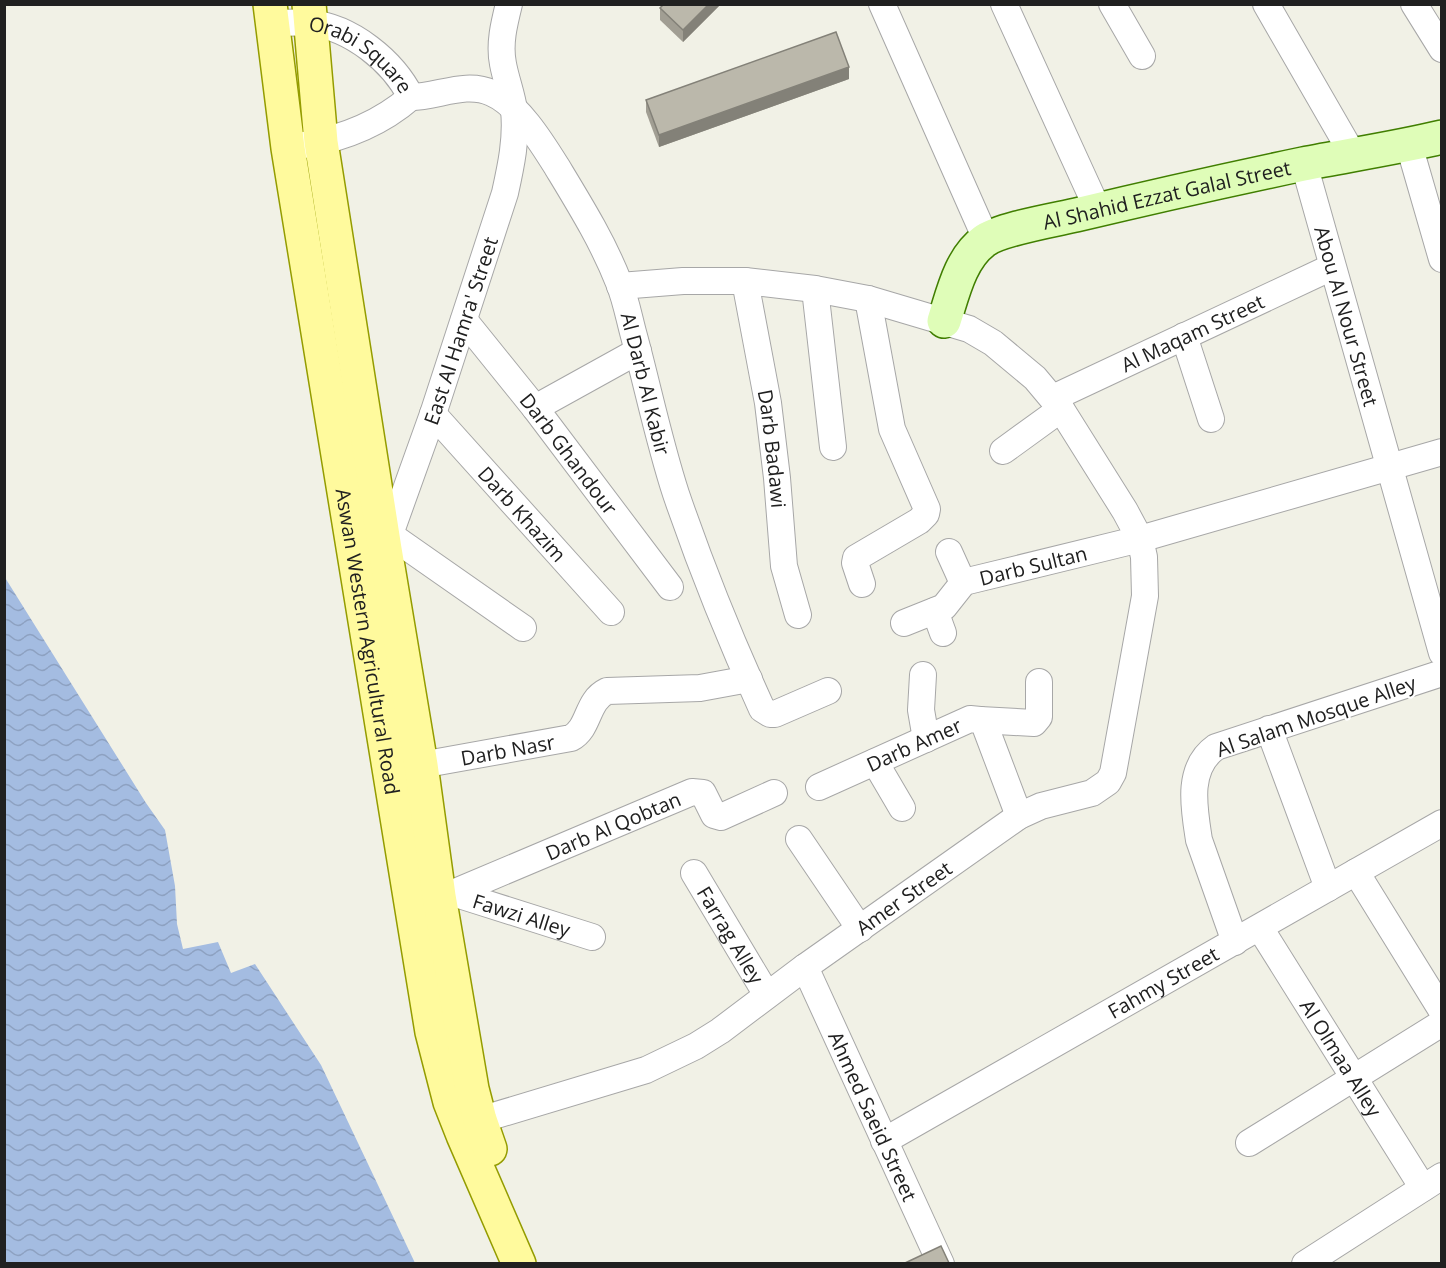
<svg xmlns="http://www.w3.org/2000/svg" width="1446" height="1268" font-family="'Open Sans',sans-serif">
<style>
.water{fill:url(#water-waves)}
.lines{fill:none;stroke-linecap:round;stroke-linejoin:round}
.street-casing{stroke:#a7a7a7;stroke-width:28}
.secondary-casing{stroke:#407e00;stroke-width:36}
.primary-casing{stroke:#949c00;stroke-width:36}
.street{stroke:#fff;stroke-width:26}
.secondary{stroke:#dffdb8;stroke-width:33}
.primary{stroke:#fffa9d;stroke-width:33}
.wall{fill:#a19e93}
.shaded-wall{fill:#838178}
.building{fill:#bbb8ab;stroke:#838178;stroke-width:1.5}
.labels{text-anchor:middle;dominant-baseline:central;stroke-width:4.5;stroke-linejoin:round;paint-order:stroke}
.street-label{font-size:20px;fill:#202020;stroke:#fff}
</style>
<defs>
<pattern id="water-waves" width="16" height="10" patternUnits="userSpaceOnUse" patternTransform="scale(1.5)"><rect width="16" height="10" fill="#a4bce1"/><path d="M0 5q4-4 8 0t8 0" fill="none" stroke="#8da1c1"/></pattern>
</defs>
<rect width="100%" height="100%" fill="#f1f1e6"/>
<path class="water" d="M4,576L146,803L165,830L175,886L177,924L183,949L218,942L231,973L255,964L321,1065L415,1263H5Z"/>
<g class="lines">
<g class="street-casing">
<g id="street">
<path d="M882,4L986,239"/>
<path d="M1004,4L1098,210"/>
<path d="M1112,4L1142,56"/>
<path d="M1266,4L1353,155"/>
<path d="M1414,4L1442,49"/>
<path id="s1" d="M273,23C285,23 298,22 310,23C351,27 393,61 411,97"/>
<path id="s2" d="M411,97C438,97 465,81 492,93C518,104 542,143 557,167C580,205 603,242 619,283C626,300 629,318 634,336C648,388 659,442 676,494C701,567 730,639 762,709L770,714H775L828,691"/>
<path d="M304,145C345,138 380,124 411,97"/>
<path d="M1409,145L1442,259"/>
<path id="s3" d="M1304,164L1442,653"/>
<path id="s4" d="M745,281L768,403L777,478L784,566L798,615"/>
<path d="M815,289L833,447"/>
<path id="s5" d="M464,320L535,408L670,587"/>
<path d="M1184,336L1211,419"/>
<path id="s6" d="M1053,398L1332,267"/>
<path d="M535,408L638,351"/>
<path id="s7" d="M433,414L611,612"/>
<path d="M1003,451L1061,409"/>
<path d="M390,535L523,628"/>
<path id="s8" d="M385,548L433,414L505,193C511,166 517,138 514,110C512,95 506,80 503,64C499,44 504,24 509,4"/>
<path d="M949,552L963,583"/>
<path d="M862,584L855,563L856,558L919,521L926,514L927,509L892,429L868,299"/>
<path d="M935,611L943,633"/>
<path id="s9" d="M904,623L944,607L963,583L968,581L1140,539L1442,452"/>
<path d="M923,675L921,710L926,739"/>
<path d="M980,720L1034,723L1039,717V682"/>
<path d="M1269,729L1328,888"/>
<path d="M875,762L902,808"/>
<path id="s10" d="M421,765L571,738C590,728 586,701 607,691L700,688L749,679"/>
<path id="s11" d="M819,787L970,719L980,720L985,726L1019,816"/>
<path d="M799,839L860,929"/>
<path d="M1356,872L1442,1011"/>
<path id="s12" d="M694,873L767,995"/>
<path id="s13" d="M453,893L592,937"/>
<path id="s14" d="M439,896L453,893L692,792L703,793L714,815L721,817L774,793"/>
<path id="s15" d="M1260,928L1423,1188"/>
<path d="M1235,942L1199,840C1194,808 1186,768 1216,747L1442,673"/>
<path id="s16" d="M805,967L941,1264"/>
<path id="s17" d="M480,1120L646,1070L696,1046L720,1031L805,967L1019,816L1041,806L1092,793L1108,782L1113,773L1145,596L1144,557L1140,539L1125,511L1061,409L1035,378L993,343L969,329L868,299L815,289L745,281H683L620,286"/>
<path id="s18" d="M884,1141L1442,823"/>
<path d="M1249,1143L1442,1023"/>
<path d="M1305,1264L1442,1176"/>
</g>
</g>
<g class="secondary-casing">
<g id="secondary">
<path id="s19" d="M944,321C953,293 960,259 984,241C1000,229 1054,220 1076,215C1151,197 1227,180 1303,164C1349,155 1396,148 1442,137"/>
</g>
</g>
<g class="primary-casing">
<g id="primary">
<path id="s20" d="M270,4L288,148L432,1032L450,1102L463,1135L519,1264"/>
<path d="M309,4L321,142L385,549L421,765L439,896L472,1089L480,1120L490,1149"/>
</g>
</g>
<use href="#street" class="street"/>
<use href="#secondary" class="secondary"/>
<use href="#primary" class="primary"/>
</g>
<g class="wall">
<path d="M721,4L683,42L660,20V8Z"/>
<path d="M849,79L659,147L646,112V100Z"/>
</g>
<g class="shaded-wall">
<path d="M709,4H721L683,42V30Z"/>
<path d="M849,67V79L659,147V135Z"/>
</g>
<g class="building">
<path d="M664,4H709L683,30L660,8Z"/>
<path d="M836,32L849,67L659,135L646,100Z"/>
<path d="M941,1246L949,1263H905Z"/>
</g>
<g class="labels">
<g class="street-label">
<text stroke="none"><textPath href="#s1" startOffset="98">Orabi Square</textPath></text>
<text stroke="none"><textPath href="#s19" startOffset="280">Al Shahid Ezzat Galal Street</textPath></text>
<text stroke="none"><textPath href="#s3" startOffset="158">Abou Al Nour Street</textPath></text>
<text stroke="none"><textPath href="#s8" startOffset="230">East Al Hamra' Street</textPath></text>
<text stroke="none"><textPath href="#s6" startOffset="154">Al Maqam Street</textPath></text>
<text stroke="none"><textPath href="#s2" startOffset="418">Al Darb Al Kabir</textPath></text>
<text stroke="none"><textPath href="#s4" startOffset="170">Darb Badawi</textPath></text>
<text stroke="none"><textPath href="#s5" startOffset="170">Darb Ghandour</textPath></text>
<text stroke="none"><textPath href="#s7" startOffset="134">Darb Khazim</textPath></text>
<text stroke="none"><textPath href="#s9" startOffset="146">Darb Sultan</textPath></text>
<text stroke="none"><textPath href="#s20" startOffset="645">Aswan Western Agricultural Road</textPath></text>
<text transform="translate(1316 716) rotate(-19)">Al Salam Mosque Alley</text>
<text stroke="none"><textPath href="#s11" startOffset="104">Darb Amer</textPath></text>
<text stroke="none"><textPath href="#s10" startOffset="88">Darb Nasr</textPath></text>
<text stroke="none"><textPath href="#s14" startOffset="188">Darb Al Qobtan</textPath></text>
<text stroke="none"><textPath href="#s17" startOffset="484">Amer Street</textPath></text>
<text stroke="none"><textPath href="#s13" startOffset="72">Fawzi Alley</textPath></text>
<text stroke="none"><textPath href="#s12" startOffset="72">Farrag Alley</textPath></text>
<text stroke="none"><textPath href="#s18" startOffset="321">Fahmy Street</textPath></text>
<text stroke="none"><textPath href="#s15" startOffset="153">Al Olmaa Alley</textPath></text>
<text stroke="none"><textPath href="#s16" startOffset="164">Ahmed Saeid Street</textPath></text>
</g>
</g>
<rect width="1446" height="1268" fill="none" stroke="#202020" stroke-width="12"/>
</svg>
